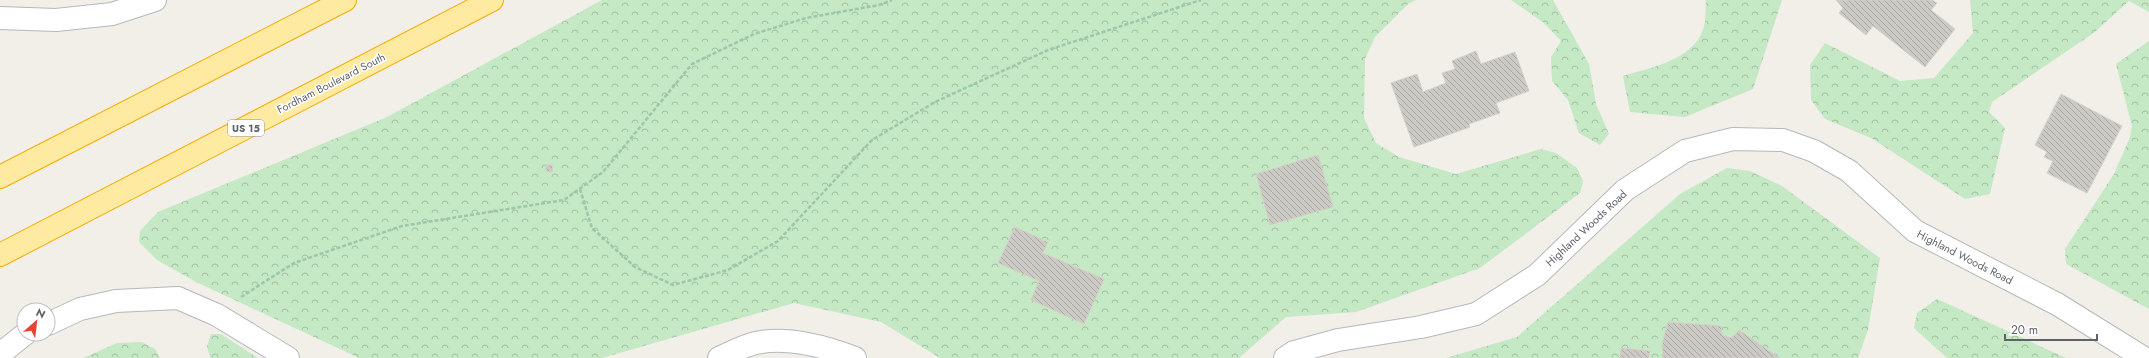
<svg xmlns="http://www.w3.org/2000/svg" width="2149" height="358" font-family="Jost,sans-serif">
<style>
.forest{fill:url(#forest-crowns)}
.building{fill:url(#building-back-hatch);stroke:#d6d1c6}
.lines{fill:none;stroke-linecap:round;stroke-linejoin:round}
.minor-casing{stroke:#b5b8bc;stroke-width:24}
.trunk-casing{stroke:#f9ab00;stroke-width:24}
.path{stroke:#9cc7a9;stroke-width:2.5;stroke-dasharray:4 2;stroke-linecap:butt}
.minor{stroke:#fff;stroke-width:22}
.trunk{stroke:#feeaa1;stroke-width:22}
.labels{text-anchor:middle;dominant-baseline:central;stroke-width:3;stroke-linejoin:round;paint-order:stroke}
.shield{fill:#fff;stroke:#8f9295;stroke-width:1}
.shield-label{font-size:10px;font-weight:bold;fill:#5f6368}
.street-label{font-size:11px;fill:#5f6368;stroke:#fff}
</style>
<defs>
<pattern id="forest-crowns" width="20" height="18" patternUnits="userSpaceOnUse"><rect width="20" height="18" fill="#c5e8c5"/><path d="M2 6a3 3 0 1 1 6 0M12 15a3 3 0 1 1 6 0" fill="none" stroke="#a3c0a4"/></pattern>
<pattern id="building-back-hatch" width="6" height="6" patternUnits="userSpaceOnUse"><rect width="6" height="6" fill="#cccac5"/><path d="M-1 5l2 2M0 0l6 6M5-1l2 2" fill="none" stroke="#a9a8a4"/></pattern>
</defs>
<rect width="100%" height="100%" fill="#f1efe8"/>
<g class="forest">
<path d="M602,0H1416L1409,3L1375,37L1365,59L1364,118L1376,143L1399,157L1456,174L1541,149L1556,153L1577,168L1583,181L1580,193L1480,268L1356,312L1286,317L1239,358H940L881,322L794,303L602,358H359L196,282L157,260L139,242L140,231L158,212L387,117Z"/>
<path d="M1511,0H1553L1589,64L1596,104L1609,134L1600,145L1579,133L1568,100L1552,81L1551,57L1561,41L1544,23Z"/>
<path d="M1706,0H1782L1753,89L1685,117L1630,112L1623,76C1653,67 1699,59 1705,22C1706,15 1705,7 1706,0Z"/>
<path d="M1970,0H2149V12L2129,1L2095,32L1992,102L1989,112L2005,128L1990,194L1965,199L1871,138L1825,119L1811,100L1810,65L1825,43L1900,81L1934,78L1973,33Z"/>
<path d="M2149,41V309L2066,264L2065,249L2114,174L2130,137L2132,126L2116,64Z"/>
<path d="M1727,168L1750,171L1782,186L1880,258L1868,330L1858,358H1446L1517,337L1680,194Z"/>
<path d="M1937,299L2066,358H1947L1914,328L1917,313Z"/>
<path d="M211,334H221L258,358H210L207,346Z"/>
<path d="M142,342L155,349L160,358H83L117,343Z"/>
</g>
<g class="building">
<path d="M1836,0H1932L1937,3L1931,10L1955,29L1925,67L1873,26L1866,35L1839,13L1843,8Z"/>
<path d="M1476,51L1481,64L1515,52L1529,91L1496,103L1500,113L1469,124L1470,127L1414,147L1391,83L1417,74L1423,92L1446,83L1442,73L1455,69L1452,61Z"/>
<path d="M2061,94L2122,126L2087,193L2047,173L2053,161L2044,157L2047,152L2035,145Z"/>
<path d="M1318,155L1333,207L1270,225L1256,174Z"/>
<path d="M546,165H553L552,172L546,171Z"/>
<path d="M1015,227L1048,242L1043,253L1104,279L1084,324L1031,300L1039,281L998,263Z"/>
<path d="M1668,322L1721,326L1722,335L1732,338L1739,330L1780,358H1663L1662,344Z"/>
<path d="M1621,348L1650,351L1649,358H1620Z"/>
</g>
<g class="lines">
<g class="minor-casing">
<g id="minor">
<path d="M0,18L56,20L112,14L155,0"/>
<path d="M48,324L80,309L116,301L178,298L217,315L288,358"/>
<path d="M0,354L25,334"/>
<path d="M719,358C730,353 743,346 756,343C787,336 827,347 855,358"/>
<path d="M1285,358L1294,352L1338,340L1421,327L1476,314L1537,275L1625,190L1685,151L1733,139L1783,140L1814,151L1849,171L1915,231L2057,304L2144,358"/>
</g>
</g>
<g class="trunk-casing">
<g id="trunk">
<path d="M0,177L345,0"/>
<path d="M0,255L492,0"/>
</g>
</g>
<g class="path">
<path d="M580,189L592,228L635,267L673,285L728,270L778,241L872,140L935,102L1048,50L1201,0"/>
<path d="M241,297L294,263L402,226L564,200L603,172L692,64L754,34L806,18L879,5L892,0"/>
</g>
<use href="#minor" class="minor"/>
<use href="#trunk" class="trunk"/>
</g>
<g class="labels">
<rect class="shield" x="228" y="120" width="36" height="16" rx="3"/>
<g class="shield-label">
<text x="246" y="128">US 15</text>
</g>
<g class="street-label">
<text transform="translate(331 83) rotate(-27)">Fordham Boulevard South</text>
<text transform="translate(1586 228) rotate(-43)">Highland Woods Road</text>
<text transform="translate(1965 257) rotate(27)">Highland Woods Road</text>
</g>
</g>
<g transform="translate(36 322) rotate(28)"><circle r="19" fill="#ffffff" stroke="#bfc1c3"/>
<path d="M0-3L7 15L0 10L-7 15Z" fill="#ea4335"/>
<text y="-6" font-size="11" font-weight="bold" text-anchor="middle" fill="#5f6368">N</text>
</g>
<path d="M2005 334v6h92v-6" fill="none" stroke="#5f6368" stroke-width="2"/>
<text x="2011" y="334" font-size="12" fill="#5f6368" stroke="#ffffff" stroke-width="3" paint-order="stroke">20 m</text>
</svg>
